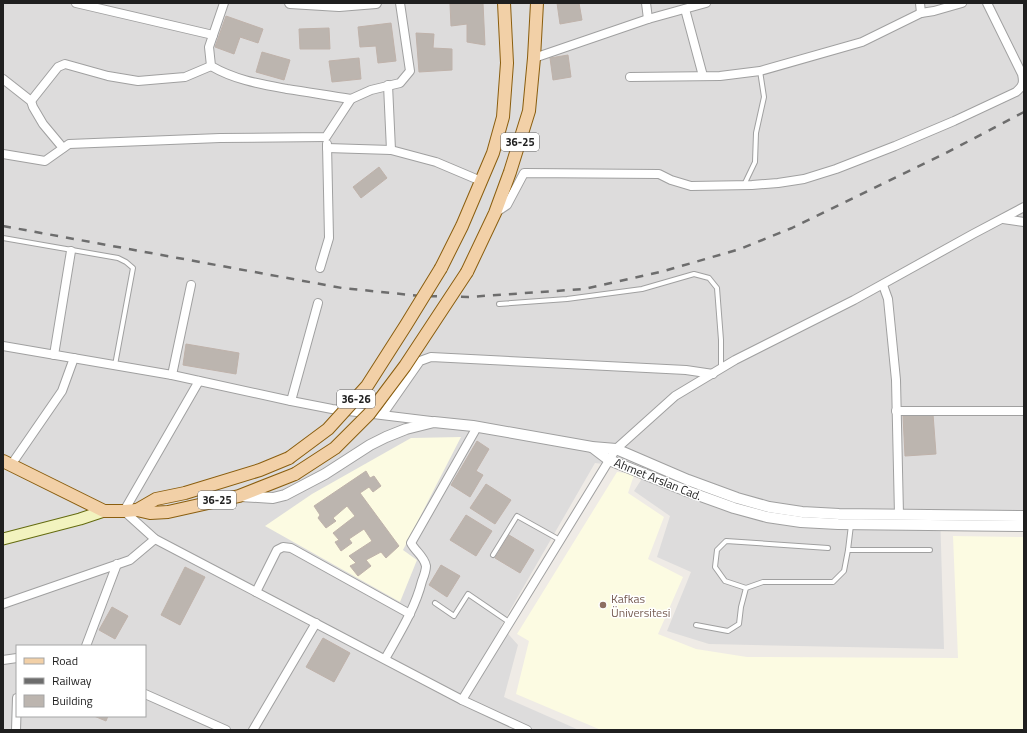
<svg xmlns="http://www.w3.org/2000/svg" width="1027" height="733" font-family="'Titillium Web',sans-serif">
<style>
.residential{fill:#dddcdc;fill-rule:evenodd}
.education{fill:#fcfbe2}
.building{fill:#bcb5af;stroke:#bfb2aa}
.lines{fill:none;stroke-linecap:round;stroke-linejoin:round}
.service-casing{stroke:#a0a0a0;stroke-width:6}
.minor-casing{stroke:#a0a0a0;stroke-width:10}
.tertiary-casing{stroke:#a0a0a0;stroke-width:12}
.secondary-casing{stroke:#646b10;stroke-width:13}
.primary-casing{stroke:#8a5e0f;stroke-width:14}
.service{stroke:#fff;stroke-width:4}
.minor{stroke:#fff;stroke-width:8}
.tertiary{stroke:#fff;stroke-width:10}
.secondary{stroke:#f2f3bf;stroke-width:11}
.primary{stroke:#f2d0a7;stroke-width:12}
.rail{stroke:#6d6d6d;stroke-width:2.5;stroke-dasharray:8 8;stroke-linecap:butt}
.primary-bridge-casing{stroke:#8a5e0f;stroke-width:14;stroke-linecap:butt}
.primary-bridge{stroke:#f2d0a7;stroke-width:12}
.education-dot{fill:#8d6e63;stroke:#fff;stroke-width:1.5}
.labels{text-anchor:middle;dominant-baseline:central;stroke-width:3;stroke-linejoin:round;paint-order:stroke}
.shield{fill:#fff;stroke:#626262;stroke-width:1}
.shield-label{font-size:11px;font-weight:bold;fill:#1f1f1f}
.street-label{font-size:12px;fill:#1f1f1f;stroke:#fff}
.education-label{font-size:12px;fill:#785e54;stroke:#fff;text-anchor:start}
</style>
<rect width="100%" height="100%" fill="#efebe6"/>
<path class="residential" d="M3,3H1024V514L940,511L944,649L709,644L667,631L691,572L657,557L670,516L634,491L643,477L619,466L595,463L501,626L518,645L504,697L579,730H3ZM17,646H145V716H17Z"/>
<g class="education">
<path d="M461,437L403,550L417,560L400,602L265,526L312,494L411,438Z"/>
<path d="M617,472L626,473L634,475L628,493L664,517L648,559L683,577L658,634L696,649L747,657L958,658L953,536L1024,537V730H601L516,694L529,641L517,634Z"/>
</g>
<g class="building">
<path d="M483,3L485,45L467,42V24L451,26L450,4Z"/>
<path d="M557,3H579L582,20L560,24Z"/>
<path d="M226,16L263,29L258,43L240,37L234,54L215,47Z"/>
<path d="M391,23L396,61L378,63L376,46L360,47L358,27Z"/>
<path d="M329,28L330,49H300L299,29Z"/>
<path d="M416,33L434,34L433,48L452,49V70L419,72Z"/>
<path d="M262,52L290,60L284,80L256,72Z"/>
<path d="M568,55L571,77L553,80L550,58Z"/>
<path d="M359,58L361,79L332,82L329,61Z"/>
<path d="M379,167L387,178L361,198L353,187Z"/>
<path d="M186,344L239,353L236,374L183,365Z"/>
<path d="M933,414L936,454L905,456L903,416Z"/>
<path d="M477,441L489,449L476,471L483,475L470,497L451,485Z"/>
<path d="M366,471L370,478L374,476L381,486L373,492L369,487L360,493L399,546L386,558L381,552L366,560L371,566L358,576L350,566L356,563L349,556L372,541L364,529L349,539L352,543L341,551L335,542L339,540L333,533L355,516L347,506L333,518L336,521L326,528L318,518L320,515L314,506Z"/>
<path d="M486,484L511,500L495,524L470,508Z"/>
<path d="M466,515L492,531L476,556L450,540Z"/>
<path d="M509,535L534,550L520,573L495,558Z"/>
<path d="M441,565L460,576L447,597L429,585Z"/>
<path d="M185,567L205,577L180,625L161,615Z"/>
<path d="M112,607L128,616L115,639L99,630Z"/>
<path d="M323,638L350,653L334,682L306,667Z"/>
<path d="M94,716H108L106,721Z"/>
</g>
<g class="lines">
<g class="service-casing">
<g id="service">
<path d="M744,185L755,162L756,133L764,97L760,71"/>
<path d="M3,238L118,258L126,262L133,268L115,365"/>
<path d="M499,304L567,299L642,289L694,274L709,278L717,288L721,340V369"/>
<path d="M848,550H930"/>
<path d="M493,555L517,516L560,540"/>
<path d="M746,588L725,581L715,567L717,550L726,541L828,548"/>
<path d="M435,603L454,616L468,594L509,622"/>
<path d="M696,625L728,631L739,624L741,607L746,588L763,582H833L844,571L848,550L851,525"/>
</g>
</g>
<g class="minor-casing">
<g id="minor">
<path d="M76,3L213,35"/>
<path d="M224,3L209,47L211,66C235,80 260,84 287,89C308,92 330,96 351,99"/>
<path d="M646,3L648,19"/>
<path d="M920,3L921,13"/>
<path d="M685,9L703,76"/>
<path d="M534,58L648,19L706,3"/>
<path d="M630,77L720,76L760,71L862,42L921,13L934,11L962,3"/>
<path d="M3,79L31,101L33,107L43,124L63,148"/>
<path d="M388,85L391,150"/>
<path d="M31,101L58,67L65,64L108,76L138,81L185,77L211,66"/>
<path d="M327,148L391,150L436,162L481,181"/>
<path d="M3,154L45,161L69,144L220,138L326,137L351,99L371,90L400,83L410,71L400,3"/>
<path d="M495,213L507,205L524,173L659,174L671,180L691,186L752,185L778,183L804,179L836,169L895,146L954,121L1016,92C1023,86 1024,83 1022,74L987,3"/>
<path d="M1003,219L1024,222"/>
<path d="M320,268L329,238L327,144"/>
<path d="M883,285L888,299L896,380L899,515"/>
<path d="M3,346L172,375L291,401L332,409L431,421"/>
<path d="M54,355L71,251"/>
<path d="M172,375L191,285"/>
<path d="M199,381L124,511L155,539L462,700L527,730"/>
<path d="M291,401L318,303"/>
<path d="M896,411H1024"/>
<path d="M383,414L420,361L431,357L686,370L713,374"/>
<path d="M11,465L62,391L74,358"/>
<path d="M256,592L277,550L283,547L291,548L410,614"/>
<path d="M3,604L130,560L155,539"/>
<path d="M86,646L117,564"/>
<path d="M385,659C399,634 415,609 422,581C424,576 426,571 426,566C424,556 415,551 411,543L477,427"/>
<path d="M3,660L17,658"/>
<path d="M145,694L226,730"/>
<path d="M462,700L616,449L675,396L735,360L854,300L973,234L1024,207"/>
<path d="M16,730L17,698"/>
<path d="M253,730L316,623"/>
</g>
</g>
<g class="tertiary-casing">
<g id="tertiary">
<path d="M290,3L339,6L376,3"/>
<path d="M592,447L609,460L684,490L734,508L767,517L801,522L838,524L1024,526"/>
<path d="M240,496L273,498L285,495L325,474L370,445L386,437L406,429L434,422L473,426L592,447L616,449L688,480L737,498L769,507L802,512L839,514L1024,516"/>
</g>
</g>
<g class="secondary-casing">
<path id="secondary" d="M3,539L80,519L104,511"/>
</g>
<g class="primary-casing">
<g id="primary">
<path d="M441,268L462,226L493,153L503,117L507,63L504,3"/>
<path d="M467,272L495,213L510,172L529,111L534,58L537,3"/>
<path d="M3,461L104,511H124L137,510L150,513L168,512L239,496L295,474"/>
<path d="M137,510L156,499L185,493L260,470L289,458"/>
</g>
</g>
<use href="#service" class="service"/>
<use href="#minor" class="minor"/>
<use href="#tertiary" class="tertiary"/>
<use href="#secondary" class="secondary"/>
<use href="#primary" class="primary"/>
<path class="rail" d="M3,226L342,288L421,296L468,297L584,289L664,271L740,249L792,228L946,153L1024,112"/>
<g class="primary-bridge-casing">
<g id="primary-bridge">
<path d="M289,458L328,429L367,386L406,325L441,268"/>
<path d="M295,474L335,448L369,414L405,366L467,272"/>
</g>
</g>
<use href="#primary-bridge" class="primary-bridge"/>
</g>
<circle class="education-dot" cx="603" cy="605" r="4"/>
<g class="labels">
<g class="shield">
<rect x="501" y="133" width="38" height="18" rx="3"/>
<rect x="337" y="390" width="38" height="18" rx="3"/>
<rect x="198" y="491" width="38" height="18" rx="3"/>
</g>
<g class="shield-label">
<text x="520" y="142">36-25</text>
<text x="356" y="399">36-26</text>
<text x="217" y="500">36-25</text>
</g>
<g class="street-label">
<text transform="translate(658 479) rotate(22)">Ahmet Arslan Cad.</text>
</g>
<g class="education-label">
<text x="611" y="598">Kafkas<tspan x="611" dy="14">Üniversitesi</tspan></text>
</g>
</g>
<rect width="1027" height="733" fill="none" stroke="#1f1f1f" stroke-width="8"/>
<rect x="16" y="645" width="130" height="72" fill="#ffffff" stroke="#a5a5a5"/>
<rect x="24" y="658" width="20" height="6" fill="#f2d0a7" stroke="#a5a5a5"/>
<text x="52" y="665" font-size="12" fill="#1f1f1f">Road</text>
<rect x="24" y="678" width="20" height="6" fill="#6d6d6d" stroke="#a5a5a5"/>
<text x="52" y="685" font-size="12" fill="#1f1f1f">Railway</text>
<rect x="24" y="695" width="20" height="12" fill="#bcb5af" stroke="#a5a5a5"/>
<text x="52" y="705" font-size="12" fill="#1f1f1f">Building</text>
</svg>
